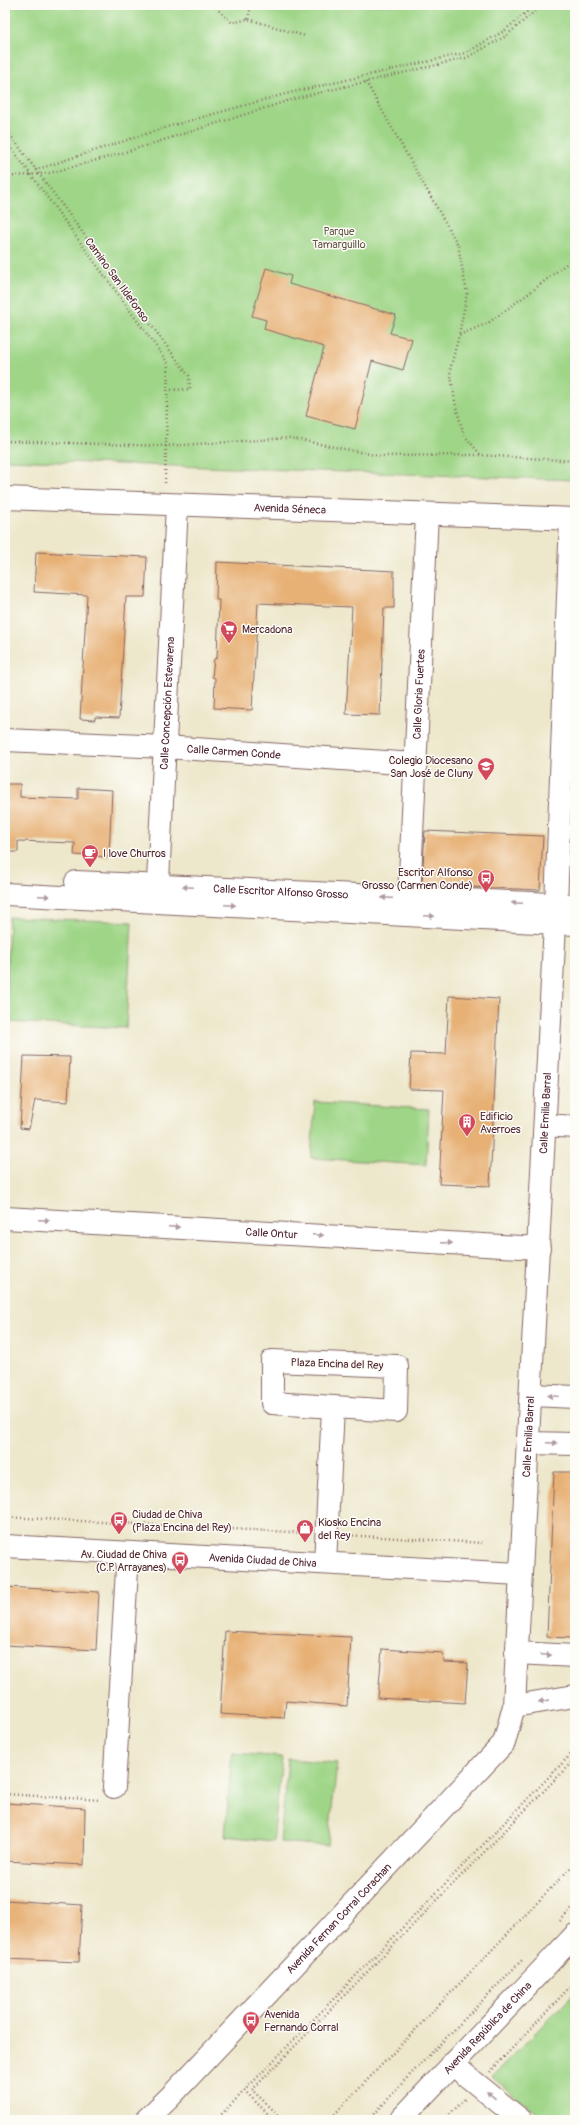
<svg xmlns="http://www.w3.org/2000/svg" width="580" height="2125" font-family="Pangolin,sans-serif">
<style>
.green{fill:#9ed586;stroke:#747a58}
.building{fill:#e7b074}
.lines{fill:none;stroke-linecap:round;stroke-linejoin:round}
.minor-casing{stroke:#836563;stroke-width:24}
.path{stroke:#836563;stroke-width:2.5;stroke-dasharray:1 3;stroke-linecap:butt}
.minor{stroke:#fff;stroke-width:22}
.oneway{fill:#ae9aa0}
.labels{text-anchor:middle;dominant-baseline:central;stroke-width:3;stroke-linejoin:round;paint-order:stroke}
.park-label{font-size:11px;fill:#635646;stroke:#fdfcf7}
.street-label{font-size:11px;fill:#4a1f2b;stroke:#fdfcf7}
.poi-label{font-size:11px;fill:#4a1f2b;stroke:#fdfcf7;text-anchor:start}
</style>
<rect width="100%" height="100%" fill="#fdfcf7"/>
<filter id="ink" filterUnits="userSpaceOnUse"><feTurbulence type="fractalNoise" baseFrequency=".025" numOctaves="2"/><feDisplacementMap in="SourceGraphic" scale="8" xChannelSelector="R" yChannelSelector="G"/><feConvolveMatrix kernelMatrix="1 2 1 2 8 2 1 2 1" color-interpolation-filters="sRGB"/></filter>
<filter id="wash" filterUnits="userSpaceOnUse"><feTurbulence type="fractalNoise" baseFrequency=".012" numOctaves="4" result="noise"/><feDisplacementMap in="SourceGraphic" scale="16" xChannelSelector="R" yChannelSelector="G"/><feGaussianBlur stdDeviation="0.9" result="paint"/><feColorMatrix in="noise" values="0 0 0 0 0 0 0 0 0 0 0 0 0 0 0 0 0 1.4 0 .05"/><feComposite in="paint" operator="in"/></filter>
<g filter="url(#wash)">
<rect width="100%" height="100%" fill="#ede7cb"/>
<g class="green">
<path d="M5,5H575V480L5,460Z"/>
<path d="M9,917L132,922L126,1028L5,1022Z"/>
<path d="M315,1102L429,1109L426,1165L311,1158Z"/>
<path d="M232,1753L282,1757L273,1841L225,1836Z"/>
<path d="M288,1759L337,1763L328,1846L280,1842Z"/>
<path d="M575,1992V2120H545L492,2077Z"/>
</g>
<g id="blocks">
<g class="building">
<path d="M266,268L291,276L289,284L396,315L390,333L412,339L403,370L372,361L355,429L306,416L324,347L264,329L266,320L252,316Z"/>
<path d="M36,552L147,557L145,597H126L119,718L95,717V720L80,719L87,595L34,592Z"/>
<path d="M217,562L394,571V608H384L380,715L346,714L352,607L258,603L252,710L214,708L215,678L212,677L214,659L217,658L219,600H216Z"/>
<path d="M5,784H20V797L78,799V788L112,790L109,857L74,855L75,843L18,841V852H5Z"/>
<path d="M425,831L543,836L540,890L422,885Z"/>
<path d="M449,996L499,999L490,1186L439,1184L444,1090L409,1089L411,1053L446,1054Z"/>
<path d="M24,1056L70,1057L68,1102L35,1100L29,1129L20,1128Z"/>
<path d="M554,1472H575V1620H573L572,1638L547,1637Z"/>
<path d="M5,1587L99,1592L96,1650L5,1645Z"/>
<path d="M225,1631L351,1637L347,1706L286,1701L284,1718L220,1714Z"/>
<path d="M382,1649L443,1653L444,1662L468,1663L465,1703L378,1698Z"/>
<path d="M5,1803L85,1808L84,1865L5,1861Z"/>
<path d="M5,1900L82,1905L79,1962L5,1959Z"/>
</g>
</g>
</g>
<g filter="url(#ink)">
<use href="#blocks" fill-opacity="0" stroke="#836563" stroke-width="1"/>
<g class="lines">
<g class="minor-casing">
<g id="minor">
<path id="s1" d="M5,498L575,519"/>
<path id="s2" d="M5,740L165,747L415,764"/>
<path id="s3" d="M76,882L575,905"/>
<path d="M5,894L575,924"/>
<path id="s4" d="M409,899L427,514"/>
<path id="s5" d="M157,901L177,505"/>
<path d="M545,1125L575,1127"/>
<path id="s6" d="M5,1218L539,1248"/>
<path d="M272,1361L397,1366L396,1411L272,1403Z"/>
<path d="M531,1395L575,1397"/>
<path d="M529,1443L575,1444"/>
<path id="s7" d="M5,1546L520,1574"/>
<path d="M325,1563L333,1409"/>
<path d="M516,1653L575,1656"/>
<path d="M514,1706L575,1696"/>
<path d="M114,1787L128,1553"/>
<path d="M452,2064L521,2120"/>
<path id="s8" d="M146,2120L169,2098L504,1743L514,1706L556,905L571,519"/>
<path id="s9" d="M400,2120L575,1935"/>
</g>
</g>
<g class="path">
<path d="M213,5L232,23L248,19L305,36"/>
<path d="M248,19L250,10"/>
<path d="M366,82L458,245L467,294L459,335"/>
<path d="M5,128L189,376L190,389L168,390"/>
<path d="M5,139L168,363L165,484"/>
<path d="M35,170L167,127L285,94L465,53L504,31L535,5"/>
<path d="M5,177L50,173L119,154L297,98L466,58L506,36L542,5"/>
<path d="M5,441L166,446L290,438L379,456L480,455L575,461"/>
<path d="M480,454L464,435L456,407L450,370L459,335L488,323L532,291L575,257"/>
<path d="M572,500L575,462"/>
<path d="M5,1517L308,1533"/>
<path d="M345,1535L484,1543"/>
<path d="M5,1794L100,1800"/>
<path d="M560,1921L575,1905"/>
<path d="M490,2072L569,1988L575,1985"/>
<path d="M244,2090L274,2120"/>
<path d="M216,2120L575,1750"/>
<path d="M284,2120L252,2090L575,1759"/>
<path d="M329,2120L575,1863"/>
<path d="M369,2120L406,2079L522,1960"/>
<path d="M444,2120L465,2099"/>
</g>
<use href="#minor" class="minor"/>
</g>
<defs><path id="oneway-solid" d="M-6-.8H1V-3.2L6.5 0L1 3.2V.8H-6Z"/></defs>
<g class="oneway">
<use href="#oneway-solid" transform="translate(188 887) rotate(-177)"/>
<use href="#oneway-solid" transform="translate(44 896) rotate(3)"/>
<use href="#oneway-solid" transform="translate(387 898) rotate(-177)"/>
<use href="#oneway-solid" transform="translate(517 903) rotate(-178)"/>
<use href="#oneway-solid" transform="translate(230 905) rotate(3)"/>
<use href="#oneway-solid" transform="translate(429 916) rotate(3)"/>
<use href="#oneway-solid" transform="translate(44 1220) rotate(3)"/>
<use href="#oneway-solid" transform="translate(174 1227) rotate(3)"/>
<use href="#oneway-solid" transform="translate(318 1235) rotate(3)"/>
<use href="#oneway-solid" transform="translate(447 1243) rotate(3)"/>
<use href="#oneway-solid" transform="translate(553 1396) rotate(-178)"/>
<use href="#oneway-solid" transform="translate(552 1443) rotate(2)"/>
<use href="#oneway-solid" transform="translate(546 1655) rotate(3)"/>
<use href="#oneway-solid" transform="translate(544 1701) rotate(171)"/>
<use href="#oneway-solid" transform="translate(491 2095) rotate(-141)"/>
</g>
</g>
<defs>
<g id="supermarket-pin" transform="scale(0.9)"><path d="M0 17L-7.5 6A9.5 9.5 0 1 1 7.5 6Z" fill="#d1495b" stroke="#fdfcf7"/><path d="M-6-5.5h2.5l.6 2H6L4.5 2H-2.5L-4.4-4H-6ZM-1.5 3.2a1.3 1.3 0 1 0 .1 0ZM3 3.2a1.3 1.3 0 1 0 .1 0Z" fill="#fff"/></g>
<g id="school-pin" transform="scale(0.9)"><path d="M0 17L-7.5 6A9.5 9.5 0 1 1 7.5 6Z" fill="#d1495b" stroke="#fdfcf7"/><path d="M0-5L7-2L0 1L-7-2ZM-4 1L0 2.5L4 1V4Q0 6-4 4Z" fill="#fff"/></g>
<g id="cafe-pin" transform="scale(0.9)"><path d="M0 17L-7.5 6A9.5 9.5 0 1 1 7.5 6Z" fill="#d1495b" stroke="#fdfcf7"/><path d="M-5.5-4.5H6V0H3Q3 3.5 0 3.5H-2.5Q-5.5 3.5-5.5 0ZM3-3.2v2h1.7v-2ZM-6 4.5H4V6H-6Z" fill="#fff"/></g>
<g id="bus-pin" transform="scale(0.9)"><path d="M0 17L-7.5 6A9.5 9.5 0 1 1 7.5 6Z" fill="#d1495b" stroke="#fdfcf7"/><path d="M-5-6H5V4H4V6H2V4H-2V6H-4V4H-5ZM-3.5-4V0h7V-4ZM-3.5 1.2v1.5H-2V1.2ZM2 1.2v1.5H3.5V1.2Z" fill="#fff"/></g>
<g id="building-pin" transform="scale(0.9)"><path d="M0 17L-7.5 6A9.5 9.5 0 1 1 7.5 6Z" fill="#d1495b" stroke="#fdfcf7"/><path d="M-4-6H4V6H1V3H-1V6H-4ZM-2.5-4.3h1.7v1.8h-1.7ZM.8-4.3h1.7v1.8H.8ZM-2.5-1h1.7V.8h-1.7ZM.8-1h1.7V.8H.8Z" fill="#fff"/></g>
<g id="shop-pin" transform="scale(0.9)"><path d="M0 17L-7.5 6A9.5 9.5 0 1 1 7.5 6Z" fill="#d1495b" stroke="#fdfcf7"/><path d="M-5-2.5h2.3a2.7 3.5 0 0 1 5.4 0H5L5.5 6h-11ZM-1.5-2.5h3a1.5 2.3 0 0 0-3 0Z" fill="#fff"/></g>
</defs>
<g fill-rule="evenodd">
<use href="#supermarket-pin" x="229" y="629"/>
<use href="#school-pin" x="486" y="766"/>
<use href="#cafe-pin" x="90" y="853"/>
<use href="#bus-pin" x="486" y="878"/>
<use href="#building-pin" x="467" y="1122"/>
<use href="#bus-pin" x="119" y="1520"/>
<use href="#shop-pin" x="305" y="1528"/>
<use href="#bus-pin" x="180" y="1560"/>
<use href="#bus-pin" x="251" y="2020"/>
</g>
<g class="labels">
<g class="park-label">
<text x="339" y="231">Parque<tspan x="339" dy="13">Tamarguillo</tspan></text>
</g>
<g class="street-label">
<text transform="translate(117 280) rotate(54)">Camino San Ildefonso</text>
<text stroke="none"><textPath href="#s1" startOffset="285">Avenida Séneca</textPath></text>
<text stroke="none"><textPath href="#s4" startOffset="205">Calle Gloria Fuertes</textPath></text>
<text stroke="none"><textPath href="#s5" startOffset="198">Calle Concepción Estevarena</textPath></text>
<text stroke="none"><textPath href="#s2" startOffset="229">Calle Carmen Conde</textPath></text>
<text stroke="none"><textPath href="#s3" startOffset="205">Calle Escritor Alfonso Grosso</textPath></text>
<text stroke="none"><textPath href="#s8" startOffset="1152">Calle Emilia Barral</textPath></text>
<text stroke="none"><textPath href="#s6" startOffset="267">Calle Ontur</textPath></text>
<text transform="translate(337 1364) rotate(2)">Plaza Encina del Rey</text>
<text stroke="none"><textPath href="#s8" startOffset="828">Calle Emilia Barral</textPath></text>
<text stroke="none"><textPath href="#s7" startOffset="258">Avenida Ciudad de Chiva</textPath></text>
<text stroke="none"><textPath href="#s8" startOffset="279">Avenida Fernan Corral Corachan</textPath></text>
<text stroke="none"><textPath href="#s9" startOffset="127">Avenida República de China</textPath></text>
</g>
<g class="poi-label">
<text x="242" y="629">Mercadona</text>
<text x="473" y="760" text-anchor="end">Colegio Diocesano<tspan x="473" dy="13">San José de Cluny</tspan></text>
<text x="103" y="853">I love Churros</text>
<text x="473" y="872" text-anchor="end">Escritor Alfonso<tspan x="473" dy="13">Grosso (Carmen Conde)</tspan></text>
<text x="480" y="1116">Edificio<tspan x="480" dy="13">Averroes</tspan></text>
<text x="132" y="1514">Ciudad de Chiva<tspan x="132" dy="13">(Plaza Encina del Rey)</tspan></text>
<text x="318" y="1522">Kiosko Encina<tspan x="318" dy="13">del Rey</tspan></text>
<text x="167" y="1554" text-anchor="end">Av. Ciudad de Chiva<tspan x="167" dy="13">(C.P. Arrayanes)</tspan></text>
<text x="264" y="2014">Avenida<tspan x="264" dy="13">Fernando Corral</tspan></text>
</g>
</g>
<rect width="580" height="2125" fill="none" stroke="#fdfcf7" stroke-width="20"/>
</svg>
